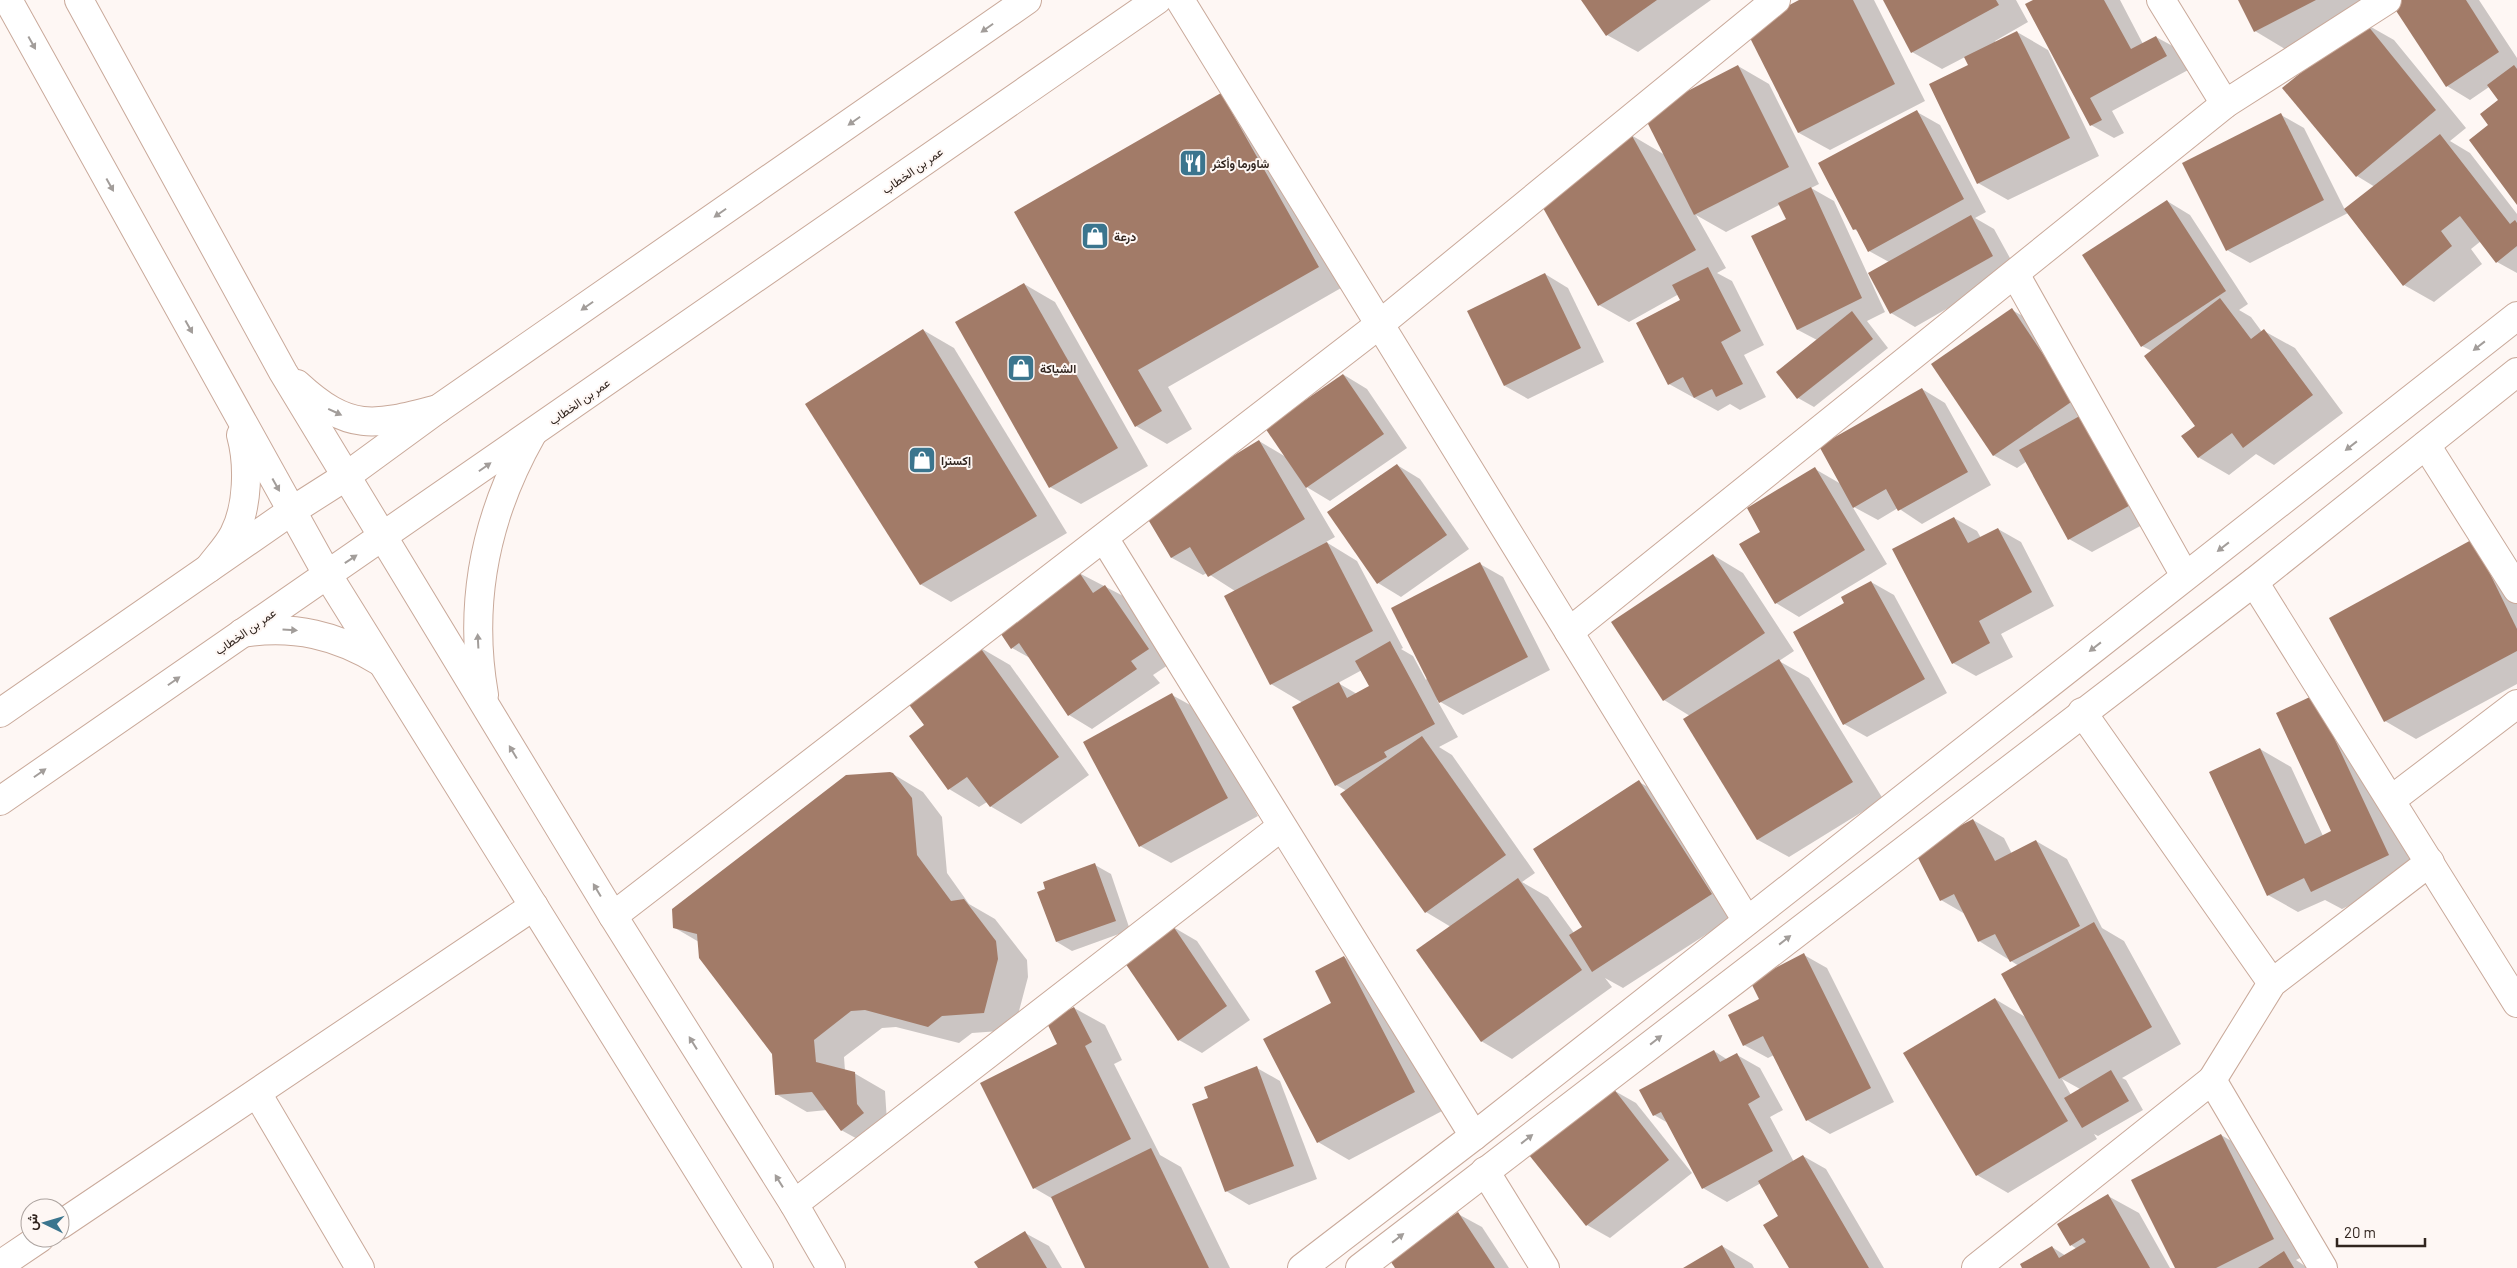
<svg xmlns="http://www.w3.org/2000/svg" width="2517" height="1268" font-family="Barlow,Vazirmatn,sans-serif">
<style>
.shadow{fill:#0003;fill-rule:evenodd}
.building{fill:#a27b68}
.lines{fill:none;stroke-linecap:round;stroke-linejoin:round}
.minor-casing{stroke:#c9a99a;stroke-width:30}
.tertiary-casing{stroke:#c9a99a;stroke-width:30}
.secondary-casing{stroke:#c9a99a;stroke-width:30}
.minor{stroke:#fff;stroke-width:28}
.tertiary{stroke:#fff;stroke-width:28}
.secondary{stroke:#fff;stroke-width:28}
.oneway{fill:#a29d9a}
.labels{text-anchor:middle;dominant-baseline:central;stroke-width:4;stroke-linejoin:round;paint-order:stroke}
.poi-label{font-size:12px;font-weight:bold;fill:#31251f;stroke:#fef7f4;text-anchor:start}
.street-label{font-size:12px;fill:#31251f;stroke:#fef7f4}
</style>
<rect width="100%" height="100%" fill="#fef7f4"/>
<g class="shadow">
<path d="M1582,0H1711L1638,52L1607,35Z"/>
<path d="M1802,0H1874L1925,101L1830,150L1799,133L1747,28Z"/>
<path d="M1884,0H2016L2028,22L1995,41L1996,43L2017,32L2048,50L2099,156L2008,200L1978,183L1970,66L1965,57L1942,69L1912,52Z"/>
<path d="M2036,0H2120L2143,44L2156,37L2180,50L2190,69L2112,111L2124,133L2114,138L2091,125Z"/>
<path d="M2239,0H2379L2285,49L2255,31Z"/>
<path d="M2390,0H2479L2517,58V203L2490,125L2500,101L2489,87L2470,100L2447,86Z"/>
<path d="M2364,23L2394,40L2466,128L2450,141L2470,153L2517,214V273L2497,262L2481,241L2471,249L2482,264L2434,302L2404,285L2348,213L2250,263L2227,250L2281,115L2304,128L2345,210L2375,187L2357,176Z"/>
<path d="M1738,66L1769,84L1819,184L1811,188L1834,201L1885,312L1867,321L1888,348L1814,407L1798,398L1778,372L1817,340L1798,330L1753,237L1788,219L1781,204L1726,232L1696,215L1726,268L1717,273L1732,281L1764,345L1744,355L1766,397L1740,410L1730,404L1718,411L1669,384L1682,301L1679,294L1629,322L1599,305L1631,135L1665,155Z"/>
<path d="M1221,95L1251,112L1348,284L1168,387L1192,429L1167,444L1136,426L1016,212Z"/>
<path d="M1917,112L1940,125L1986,212L1975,218L1994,229L2016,269L1915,327L1891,313L1869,273L1889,262L1869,251L1859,232L1854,229Z"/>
<path d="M2167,201L2190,215L2248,304L2239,310L2251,317L2262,332L2264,331L2295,348L2343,413L2274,465L2256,454L2229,475L2198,457L2196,426L2152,351L2142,346Z"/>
<path d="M1545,274L1568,288L1604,362L1528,399L1505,386Z"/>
<path d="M1024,284L1055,302L1148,466L1081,504L1050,487Z"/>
<path d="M2012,310L2035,323L2157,517L2092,552L2069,539L2027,461L2017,468L1993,455Z"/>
<path d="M923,330L954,348L1067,533L951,602L920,584Z"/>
<path d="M1344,375L1367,389L1407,448L1330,501L1305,486L1335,537L1326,542L1357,561L1403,648L1401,649L1413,656L1426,680L1480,564L1503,577L1550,670L1463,715L1437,700L1458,737L1439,747L1452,755L1535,873L1522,882L1548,897L1574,933L1584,927L1639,782L1669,799L1741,912L1623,988L1605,978L1612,987L1512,1059L1481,1041L1451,927L1426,912L1347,791L1336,785L1303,703L1271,684L1235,591L1207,573L1203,575L1172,558L1145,511L1259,441L1286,457ZM1362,670L1371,687L1357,694L1338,683Z"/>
<path d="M1922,389L1945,403L1991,485L1922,524L1898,508L1878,520L1852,506L1887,564L1799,617L1776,603L1762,532L1815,469L1841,484Z"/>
<path d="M1397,465L1420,479L1469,549L1401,597L1378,583Z"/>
<path d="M1954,518L1977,531L1981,538L1998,529L2021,542L2054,606L2001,634L2013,657L1976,676L1953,663Z"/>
<path d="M2473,540L2517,586V684L2416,739L2385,721Z"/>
<path d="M1713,555L1743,573L1794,651L1779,661L1809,678L1883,799L1789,857L1758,840L1685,719L1690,716L1664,700Z"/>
<path d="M1079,573L1129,599L1171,663L1153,675L1160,683L1092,729L1069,715L1030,658L1012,648Z"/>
<path d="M1871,582L1894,595L1947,693L1867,737L1844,724L1846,604Z"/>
<path d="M979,647L1010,665L1089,775L1021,824L990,806L987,802L979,807L949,789L911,736L926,726Z"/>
<path d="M1172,695L1203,712L1258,816L1171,863L1140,846Z"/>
<path d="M2278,714H2345L2419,873L2342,909L2325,900L2298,912L2268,895L2260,749L2291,767L2323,836L2333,832Z"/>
<path d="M893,774L923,792L942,817L947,873L969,904L995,919L1027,960L1028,977L1014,1030L972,1033L959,1043L896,1027L882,1028L844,1057L845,1071L854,1073L885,1091L887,1122L872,1147L841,1130L827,1110L807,1112L776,1094L773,1054L699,942L675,928Z"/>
<path d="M1973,820L2004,838L2012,854L2036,841L2067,859L2102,928L2124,941L2181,1044L2122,1078L2126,1080L2143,1110L2098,1136L2094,1134L2097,1139L2008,1193L1977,1175L1995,999L2027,1018L2019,966L1979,941L1965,914L1941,900ZM2062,1079L2080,1089L2071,1095Z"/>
<path d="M1095,865L1111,874L1130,930L1072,951L1057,942Z"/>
<path d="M1173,927L1197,941L1250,1020L1202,1053L1179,1040Z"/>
<path d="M1804,955L1827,968L1894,1102L1830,1134L1807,1120L1774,1055L1768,1058L1744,1045L1761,999Z"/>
<path d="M1344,957L1375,975L1444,1110L1349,1160L1318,1142Z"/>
<path d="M1074,1008L1105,1025L1122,1060L1114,1064L1160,1155L1181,1167L1230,1268H1087L1053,1199L1034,1188L1059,1045Z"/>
<path d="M1714,1051L1728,1060L1737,1055L1760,1068L1783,1110L1770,1117L1794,1162L1803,1156L1826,1169L1884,1268H1790L1780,1216L1761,1183L1727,1202L1703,1188L1668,1123L1654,1115Z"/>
<path d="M1257,1068L1280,1081L1317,1179L1249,1205L1226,1191L1209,1099Z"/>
<path d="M1613,1090L1636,1103L1692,1173L1610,1238L1587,1225Z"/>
<path d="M2221,1135L2252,1153L2304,1256L2296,1260L2308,1268H2177Z"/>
<path d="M2108,1196L2139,1213L2170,1268H2024L2052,1247L2066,1256L2077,1249L2071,1245Z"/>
<path d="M1458,1214L1482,1227L1509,1268H1396Z"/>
<path d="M1025,1233L1049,1246L1062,1268H980Z"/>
<path d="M1722,1246L1752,1264L1754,1268H1686Z"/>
</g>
<g class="building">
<path d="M1581,0H1657L1606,36Z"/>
<path d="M1799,0H1853L1895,84L1798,133L1745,28Z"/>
<path d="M1883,0H1996L1999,5L1911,53Z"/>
<path d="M2033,0H2104L2131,49L2156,36L2167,56L2090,98L2102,120L2090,126L2025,4Z"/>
<path d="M2238,0H2316L2254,32Z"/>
<path d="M2389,0H2466L2499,52L2446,87Z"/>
<path d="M2364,21L2436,110L2356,177L2282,88Z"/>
<path d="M2017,31L2070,138L1977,184L1929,84L1968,65L1964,57Z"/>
<path d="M1738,65L1789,167L1694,215L1643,114Z"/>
<path d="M2514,65L2517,69V205L2469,140L2488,125L2480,114L2498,100L2487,85Z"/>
<path d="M1221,93L1319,267L1138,370L1162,411L1135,427L1014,212Z"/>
<path d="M1917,110L1964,199L1868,252L1856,229L1853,230L1818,163Z"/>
<path d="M2281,113L2324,200L2226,251L2182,163Z"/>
<path d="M1631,134L1696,250L1598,306L1533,190Z"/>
<path d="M2440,134L2510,224L2515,220L2517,223V246L2496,263L2460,216L2441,231L2452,246L2403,286L2344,209Z"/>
<path d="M1811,187L1862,298L1797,330L1751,236L1786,219L1778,203Z"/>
<path d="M2167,200L2226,291L2141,347L2082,255Z"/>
<path d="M1971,215L1993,256L1890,314L1868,273Z"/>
<path d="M1708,267L1741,331L1721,342L1743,384L1716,397L1712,389L1694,398L1683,377L1668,385L1636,323L1680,300L1672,285Z"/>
<path d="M1545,273L1581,348L1504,386L1467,311Z"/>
<path d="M1024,283L1118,448L1049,488L955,322Z"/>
<path d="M2220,298L2251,339L2264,329L2313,395L2243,448L2232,433L2198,458L2181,436L2195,426L2144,356Z"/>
<path d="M2012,308L2074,400L1993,456L1931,364Z"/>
<path d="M1852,311L1873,339L1797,399L1776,372Z"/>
<path d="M923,329L1037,516L920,585L805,404Z"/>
<path d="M1343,374L1384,434L1306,488L1265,428Z"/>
<path d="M1922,388L1968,472L1898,511L1886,489L1853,508L1819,446Z"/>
<path d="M2085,413L2134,503L2068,540L2019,450Z"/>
<path d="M1259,440L1305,519L1208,577L1190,547L1171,558L1143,511Z"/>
<path d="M1397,464L1447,535L1377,584L1327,512Z"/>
<path d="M1815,467L1865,550L1775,604L1739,544L1760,532L1747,508Z"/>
<path d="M1954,517L1968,543L1998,528L2032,592L1979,621L1990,643L1952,664L1892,549Z"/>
<path d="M2473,539L2517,629V651L2384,722L2329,618Z"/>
<path d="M1327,542L1373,631L1270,685L1224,596Z"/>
<path d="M1713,554L1765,633L1663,701L1611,622Z"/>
<path d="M1480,562L1528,657L1439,703L1391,608Z"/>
<path d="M1079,572L1093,593L1105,585L1149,649L1131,661L1137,669L1068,716L1019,643L1011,649L997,628Z"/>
<path d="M1871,581L1925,679L1843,725L1793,632L1844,603L1841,597Z"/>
<path d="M1390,641L1435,724L1384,752L1387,757L1335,786L1292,707L1339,682L1347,698L1369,686L1355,661Z"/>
<path d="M979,646L1059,757L990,807L967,777L948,790L909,736L924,725L905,699Z"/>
<path d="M1779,659L1853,782L1757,840L1683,719Z"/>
<path d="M1172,693L1228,798L1139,847L1083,742Z"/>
<path d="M2314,695L2389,855L2311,892L2304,878L2267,896L2209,772L2260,748L2305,844L2331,831L2276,713Z"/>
<path d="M1422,736L1506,855L1425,913L1340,794Z"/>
<path d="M890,772L893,773L912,798L917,855L951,901L964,899L996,941L998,959L984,1013L942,1016L928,1027L865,1010L851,1011L814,1040L816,1062L855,1072L857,1104L864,1113L841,1131L812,1092L775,1095L772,1054L699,958L697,934L673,928L672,909L846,775Z"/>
<path d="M1639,780L1712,894L1592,972L1569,935L1582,927L1533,849Z"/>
<path d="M1973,819L1995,861L2036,840L2080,926L2010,962L1995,934L1978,942L1954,894L1940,901L1914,850Z"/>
<path d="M1095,863L1116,921L1056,942L1037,892L1045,889L1043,882Z"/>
<path d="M1518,878L1582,970L1481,1042L1416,950Z"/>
<path d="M2094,922L2152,1027L2059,1079L2001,974Z"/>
<path d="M1173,926L1227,1006L1178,1041L1123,960Z"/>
<path d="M1804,953L1871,1088L1806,1121L1763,1036L1743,1046L1728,1015L1759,999L1750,981Z"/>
<path d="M1344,956L1415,1092L1317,1143L1263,1039L1331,1003L1315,971Z"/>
<path d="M1995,998L2068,1121L1976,1176L1903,1053Z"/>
<path d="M1074,1007L1092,1042L1085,1046L1131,1139L1033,1189L980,1083L1057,1044L1046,1021Z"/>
<path d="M1714,1050L1720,1062L1737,1053L1760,1097L1748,1104L1773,1151L1702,1189L1661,1112L1653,1116L1639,1090Z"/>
<path d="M1257,1066L1294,1166L1225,1192L1192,1104L1208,1098L1204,1087Z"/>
<path d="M2111,1070L2129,1101L2082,1128L2064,1098Z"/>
<path d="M1613,1088L1669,1160L1586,1226L1529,1155Z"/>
<path d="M2221,1134L2274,1239L2216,1268H2175L2131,1180Z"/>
<path d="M1151,1148L1209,1268H1085L1051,1197Z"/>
<path d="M1803,1155L1869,1268H1789L1763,1225L1778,1216L1758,1181Z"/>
<path d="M2108,1194L2150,1268H2022L2020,1264L2052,1246L2059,1258L2086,1242L2083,1238L2070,1246L2057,1224Z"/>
<path d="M1458,1212L1495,1268H1395L1389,1259Z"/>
<path d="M1025,1231L1047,1268H978L974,1262Z"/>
<path d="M1722,1245L1735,1268H1683Z"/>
<path d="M2284,1251L2294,1268H2258Z"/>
</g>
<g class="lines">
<g class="minor-casing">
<g id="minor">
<path d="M1180,0L1747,921"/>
<path d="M2161,0L2225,104"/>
<path d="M2015,274L2185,576"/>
<path d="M2426,445L2517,589"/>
<path d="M1104,538L1474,1136"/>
<path d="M2254,582L2517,1003"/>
<path d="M1569,632L2225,104L2387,0"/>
<path d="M2082,712L2272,983"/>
<path d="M2391,800L2517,704"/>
<path d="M613,916L1380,324L1776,0"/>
<path d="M2212,1080L2272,983L2430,862"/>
<path d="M257,1093L360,1268"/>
<path d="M1485,1171L1545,1268"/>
<path d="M794,1204L1281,827"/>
<path d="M60,1225L534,906"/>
<path d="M0,1265L40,1238"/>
<path d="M1302,1268L1474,1136L2517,316"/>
<path d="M1360,1268L2254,582L2517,372"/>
<path d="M1976,1268L2212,1080L2323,1268"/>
</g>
</g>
<g class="tertiary-casing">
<g id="tertiary">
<path d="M0,713L290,512L345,477L438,409L1027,0"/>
<path d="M0,801L1157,0"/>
</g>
</g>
<g class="secondary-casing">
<g id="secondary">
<path d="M8,0L327,574L759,1268"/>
<path d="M79,0L283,372L613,916L794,1204L831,1268"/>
<path d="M297,384C349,432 373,426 438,409"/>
<path d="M209,568C217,557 228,546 234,534C248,507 249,464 241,435"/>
<path d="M242,633C294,625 337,635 381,662"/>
<path d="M484,695C468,603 486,515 532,434"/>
</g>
</g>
<use href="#minor" class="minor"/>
<use href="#tertiary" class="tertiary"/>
<use href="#secondary" class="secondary"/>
</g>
<defs><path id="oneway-solid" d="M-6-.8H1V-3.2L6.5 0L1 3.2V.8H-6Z" transform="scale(1.25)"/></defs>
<g class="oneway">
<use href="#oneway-solid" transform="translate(987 28) rotate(145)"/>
<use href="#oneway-solid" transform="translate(32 43) rotate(61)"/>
<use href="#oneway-solid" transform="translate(854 121) rotate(145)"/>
<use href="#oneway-solid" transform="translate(110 185) rotate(61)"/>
<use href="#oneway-solid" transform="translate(720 213) rotate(145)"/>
<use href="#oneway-solid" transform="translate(587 306) rotate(145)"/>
<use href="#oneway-solid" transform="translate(189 327) rotate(61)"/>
<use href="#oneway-solid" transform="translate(2479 346) rotate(142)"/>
<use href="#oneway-solid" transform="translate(335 412) rotate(25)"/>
<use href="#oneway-solid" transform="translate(2351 446) rotate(142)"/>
<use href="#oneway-solid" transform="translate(485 467) rotate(-35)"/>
<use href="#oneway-solid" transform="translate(276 485) rotate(61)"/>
<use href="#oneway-solid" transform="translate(2223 547) rotate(142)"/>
<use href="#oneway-solid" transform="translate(351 559) rotate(-34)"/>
<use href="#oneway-solid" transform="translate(290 630) rotate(4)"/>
<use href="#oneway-solid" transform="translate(478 641) rotate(-93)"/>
<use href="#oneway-solid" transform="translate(2095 647) rotate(142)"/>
<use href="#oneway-solid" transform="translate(174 681) rotate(-35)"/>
<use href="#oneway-solid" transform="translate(513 752) rotate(-121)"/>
<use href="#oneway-solid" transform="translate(40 773) rotate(-35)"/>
<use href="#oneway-solid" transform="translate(597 890) rotate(-121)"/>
<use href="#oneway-solid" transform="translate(1785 940) rotate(-38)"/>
<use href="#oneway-solid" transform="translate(1656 1040) rotate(-38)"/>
<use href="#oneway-solid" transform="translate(693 1043) rotate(-122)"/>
<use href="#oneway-solid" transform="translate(1527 1139) rotate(-38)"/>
<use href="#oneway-solid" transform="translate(779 1181) rotate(-122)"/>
<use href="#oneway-solid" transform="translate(1398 1238) rotate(-38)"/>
</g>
<defs>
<g id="restaurant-square" transform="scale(1.4375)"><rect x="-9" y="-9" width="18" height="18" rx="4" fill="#3b758e" stroke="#fef7f4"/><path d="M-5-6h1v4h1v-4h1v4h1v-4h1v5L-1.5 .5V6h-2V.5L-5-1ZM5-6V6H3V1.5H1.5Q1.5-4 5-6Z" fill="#fff"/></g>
<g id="shop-square" transform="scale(1.4375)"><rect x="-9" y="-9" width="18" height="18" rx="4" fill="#3b758e" stroke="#fef7f4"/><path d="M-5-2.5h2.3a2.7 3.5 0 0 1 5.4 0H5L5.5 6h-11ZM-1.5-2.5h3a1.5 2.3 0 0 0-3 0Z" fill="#fff"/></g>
</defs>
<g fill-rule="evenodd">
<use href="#restaurant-square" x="1193" y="163"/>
<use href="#shop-square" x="1095" y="236"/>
<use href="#shop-square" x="1021" y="368"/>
<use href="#shop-square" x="922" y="460"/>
</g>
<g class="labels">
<g class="poi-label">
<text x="1212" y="163">شاورما وأكثر</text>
<text x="1114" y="236">درعة</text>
<text x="1040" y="368">الشياكة</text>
<text x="941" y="460">إكسترا</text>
</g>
<g class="street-label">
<text transform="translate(912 170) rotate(-35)">عمر بن الخطاب</text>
<text transform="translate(579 401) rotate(-35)">عمر بن الخطاب</text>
<text transform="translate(245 631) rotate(-35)">عمر بن الخطاب</text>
</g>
</g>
<g transform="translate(45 1223) rotate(275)"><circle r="24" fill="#fef7f4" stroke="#aca39f"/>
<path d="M0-4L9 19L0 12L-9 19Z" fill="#3b758e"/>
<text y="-8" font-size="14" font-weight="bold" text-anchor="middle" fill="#31251f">ش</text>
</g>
<path d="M2337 1238v8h88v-8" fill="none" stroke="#31251f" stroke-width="2.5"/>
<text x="2344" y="1238" font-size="15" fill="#31251f" stroke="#fef7f4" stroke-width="4" paint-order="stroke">20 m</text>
</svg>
